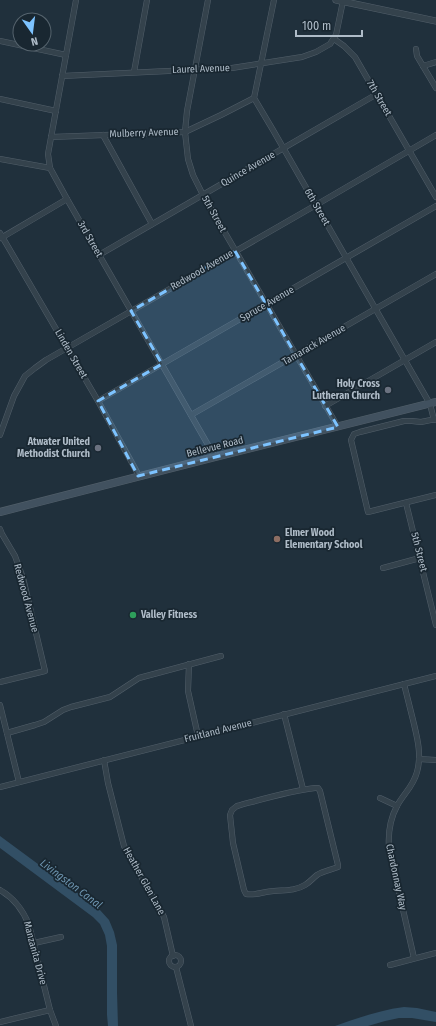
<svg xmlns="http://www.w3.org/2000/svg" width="436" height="1026" font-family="'Fira Sans Condensed',sans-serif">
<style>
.water{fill:#324f65}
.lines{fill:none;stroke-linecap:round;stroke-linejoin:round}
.minor-casing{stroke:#525f6a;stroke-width:6}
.tertiary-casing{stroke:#525f6a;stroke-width:7}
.secondary-casing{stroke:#525f6a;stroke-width:8}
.minor{stroke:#34424c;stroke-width:5}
.tertiary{stroke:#34424c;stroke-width:6}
.secondary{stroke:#41515f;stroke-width:7}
.marked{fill:#7dc3ff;fill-opacity:0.2;stroke:#7dc3ff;stroke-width:3;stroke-dasharray:8 5;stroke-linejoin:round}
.worship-dot{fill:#6b7280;stroke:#192731;stroke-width:1.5}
.education-dot{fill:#8d6e63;stroke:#192731;stroke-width:1.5}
.leisure-dot{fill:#2e9e5b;stroke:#192731;stroke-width:1.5}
.labels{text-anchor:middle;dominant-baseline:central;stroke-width:3.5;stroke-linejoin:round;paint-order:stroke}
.street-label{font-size:10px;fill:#afbcc8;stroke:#192731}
.poi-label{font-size:10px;font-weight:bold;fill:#afbcc8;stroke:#192731;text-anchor:end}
.water-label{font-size:11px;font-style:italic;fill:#6c93ae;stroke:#192731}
</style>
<rect width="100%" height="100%" fill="#20303c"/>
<g class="water">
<path d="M0,836L99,909L109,920L114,932L117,945V992L118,1026H108L107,1015V946L105,935L100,924L93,917L0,848Z"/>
<path d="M404,1007L417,1008L436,1012V1022L412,1018H399L385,1021L368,1026H335C358,1018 380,1010 404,1007Z"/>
</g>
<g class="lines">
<g class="minor-casing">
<g id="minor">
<path d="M76,0L48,154L50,168L67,199L215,457"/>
<path d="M208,0L187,111L185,132L188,159L193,175L203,195L338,427"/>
<path d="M274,0L254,98L273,130L430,404L434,420"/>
<path d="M334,39L344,46L355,57L436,197"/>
<path d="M0,41L66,55"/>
<path d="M416,49L417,56L436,88"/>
<path d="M423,66L436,62"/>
<path d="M134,72L147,0"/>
<path d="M62,76L232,68L302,57L316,52L330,44L336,35L343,1"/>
<path d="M0,99L56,111"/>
<path d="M103,135L152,224"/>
<path d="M51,137L185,132L221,115L254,98"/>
<path d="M0,159L50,168"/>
<path d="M0,233L98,401L137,472L138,476"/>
<path d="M1,238L67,199"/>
<path d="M99,255L377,94"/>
<path d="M98,401L436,206"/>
<path d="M325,406L436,342"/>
<path d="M191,415L436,274"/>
<path d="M436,419L421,422L412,421H404L360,432L354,434L351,440L368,512L436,495"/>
<path d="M0,435L14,396L25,376L35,368L46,360L316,205L436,135"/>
<path d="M406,503L436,625"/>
<path d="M0,529L2,534L15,556L23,578L45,671L0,682"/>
<path d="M383,568L420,558"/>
<path d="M189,664L188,691L198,736"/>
<path d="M404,684C407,696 410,708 413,720C417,737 422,754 417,772C413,787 404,793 397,806C390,819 388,834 389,848L414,958"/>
<path d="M0,705L19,782"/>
<path d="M284,714L303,789"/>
<path d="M7,733L35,725L44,722L63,710L71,707L110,697L139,678L221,656"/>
<path d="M419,759L436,760"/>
<path d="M104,760L108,783L124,846L164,917L173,956"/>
<path d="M0,787L436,676"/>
<path d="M315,788H318L320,791L338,865V867C331,870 323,871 317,875C313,878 310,882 305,885C295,891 285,890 274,891C265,891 255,896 246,894L244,890L233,843L230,815L232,810L237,806C263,799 289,791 315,788Z"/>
<path d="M380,798L397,806"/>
<path d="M0,890C14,898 23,910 29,925L50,1010L56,1026"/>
<path d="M34,943L61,937"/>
<circle cx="175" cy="961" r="6"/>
<path d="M390,965L436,953"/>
<path d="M176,967L191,1026"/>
<path d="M0,1022L50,1010"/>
</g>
</g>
<g class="tertiary-casing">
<path id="tertiary" d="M336,0L436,21"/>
</g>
<g class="secondary-casing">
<path id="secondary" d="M0,512L215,457L436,402"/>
</g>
<use href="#minor" class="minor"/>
<use href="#tertiary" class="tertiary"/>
<use href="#secondary" class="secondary"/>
</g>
<path class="marked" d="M235,251L338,427L138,476L98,401L162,364L131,311Z"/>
<g class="worship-dot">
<circle cx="388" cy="390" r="4"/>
<circle cx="98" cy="448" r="4"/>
</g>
<circle class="education-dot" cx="277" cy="539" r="4"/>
<circle class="leisure-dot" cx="133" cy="615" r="4"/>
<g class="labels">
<g class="street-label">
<text transform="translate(201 69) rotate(-2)">Laurel Avenue</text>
<text transform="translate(379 98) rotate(60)">7th Street</text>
<text transform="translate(144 133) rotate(-2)">Mulberry Avenue</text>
<text transform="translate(248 169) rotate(-30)">Quince Avenue</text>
<text transform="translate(317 207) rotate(60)">6th Street</text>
<text transform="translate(214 214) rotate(61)">5th Street</text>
<text transform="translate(90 239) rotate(60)">3rd Street</text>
<text transform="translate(202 270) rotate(-30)">Redwood Avenue</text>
<text transform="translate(267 304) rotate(-30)">Spruce Avenue</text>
<text transform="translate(314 345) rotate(-30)">Tamarack Avenue</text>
<text transform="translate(71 354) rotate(60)">Linden Street</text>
<text transform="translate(215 447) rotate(-14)">Bellevue Road</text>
<text transform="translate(419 552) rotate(76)">5th Street</text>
<text transform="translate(26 598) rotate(75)">Redwood Avenue</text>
<text transform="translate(218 731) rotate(-14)">Fruitland Avenue</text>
<text transform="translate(396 877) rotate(78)">Chardonnay Way</text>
<text transform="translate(144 881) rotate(61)">Heather Glen Lane</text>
<text transform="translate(35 953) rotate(75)">Manzanita Drive</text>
</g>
<g class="poi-label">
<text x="380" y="384">Holy Cross<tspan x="380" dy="12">Lutheran Church</tspan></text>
<text x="90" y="442">Atwater United<tspan x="90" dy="12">Methodist Church</tspan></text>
<text x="285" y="533" text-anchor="start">Elmer Wood<tspan x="285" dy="12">Elementary School</tspan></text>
<text x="141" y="615" text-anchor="start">Valley Fitness</text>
</g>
<g class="water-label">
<text transform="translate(71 884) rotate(37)">Livingston Canal</text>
</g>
</g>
<g transform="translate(32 32) rotate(166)"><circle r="19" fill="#192731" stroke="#55636d"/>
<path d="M0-3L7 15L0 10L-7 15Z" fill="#7dc3ff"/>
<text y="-6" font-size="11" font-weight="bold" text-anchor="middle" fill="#afbcc8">N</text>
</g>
<path d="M296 30v6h66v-6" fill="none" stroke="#afbcc8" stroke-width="2"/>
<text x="302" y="30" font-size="12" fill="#afbcc8" stroke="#192731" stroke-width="3" paint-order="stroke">100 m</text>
</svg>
